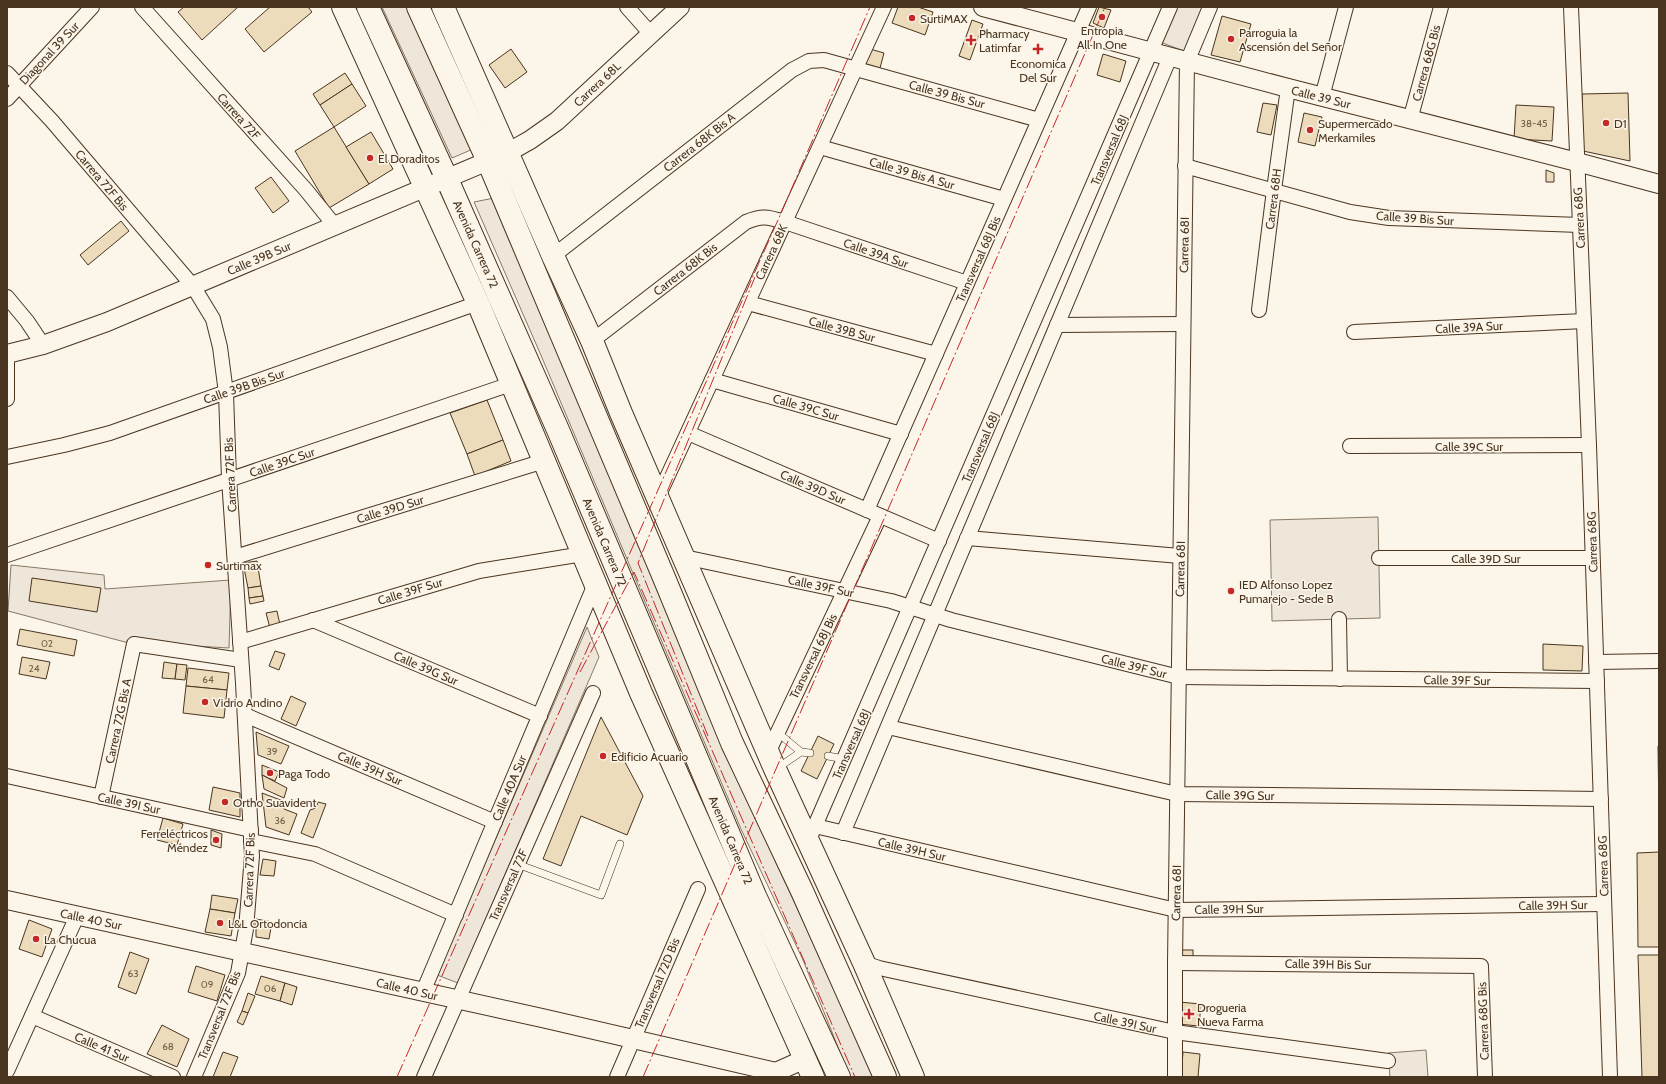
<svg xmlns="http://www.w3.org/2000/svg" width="1666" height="1084" font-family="Cabin,sans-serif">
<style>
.green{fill:#ede6d9;stroke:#887966}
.building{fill:#ecdcbc;stroke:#4a3520}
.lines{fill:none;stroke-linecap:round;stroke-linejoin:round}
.service-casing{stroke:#4a3520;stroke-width:8}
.minor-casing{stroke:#4a3520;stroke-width:16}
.tertiary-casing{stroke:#4a3520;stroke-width:20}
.trunk-casing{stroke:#4a3520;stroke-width:24}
.service{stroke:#fbf6e9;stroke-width:7}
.minor{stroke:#fbf6e9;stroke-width:14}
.tertiary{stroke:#fbf6e9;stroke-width:18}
.trunk{stroke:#fbf6e9;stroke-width:22}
.power{stroke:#c62828;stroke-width:1;stroke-dasharray:14 3 2 3;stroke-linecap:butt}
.poi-dot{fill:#c62828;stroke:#fbf6e9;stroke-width:1.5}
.labels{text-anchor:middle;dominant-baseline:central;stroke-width:3;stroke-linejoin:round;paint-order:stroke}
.number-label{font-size:10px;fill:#725f47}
.poi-label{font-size:12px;fill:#4a3520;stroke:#fbf6e9;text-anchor:start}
.street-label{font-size:12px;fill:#4a3520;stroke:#fbf6e9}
</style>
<rect width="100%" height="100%" fill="#fbf6e9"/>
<g class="green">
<path d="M382,7H409L473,149L452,158Z"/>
<path d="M1175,7H1203L1184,51L1160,42Z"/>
<path d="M494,198L756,820L876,1077H850L803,960L741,829L540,353L474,202Z"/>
<path d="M1378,517L1380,618L1272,621L1270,520Z"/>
<path d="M11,565L104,575L105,589L231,580L229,648L125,642L8,611Z"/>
<path d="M587,627L599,657L458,983L437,975Z"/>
<path d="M1426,1050L1428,1077H1390L1388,1053Z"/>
</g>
<g class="building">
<path d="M184,7H238L202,40L178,12Z"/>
<path d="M270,7H308L312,12L264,52L245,29Z"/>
<path d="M898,7H918L933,12L925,35L892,23Z"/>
<path d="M1099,7L1111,10L1104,28L1093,23Z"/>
<path d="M1222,16L1251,24L1240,62L1211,55Z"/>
<path d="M972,20L983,24L970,60L959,56Z"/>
<path d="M511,49L527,72L505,88L489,65Z"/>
<path d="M870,49L884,53L880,68L866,64Z"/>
<path d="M1103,54L1126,61L1120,82L1097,75Z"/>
<path d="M345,73L352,84L320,105L313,94Z"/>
<path d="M352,84L366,106L334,127L320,105Z"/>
<path d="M1628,93L1630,161L1583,151L1582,94Z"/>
<path d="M1263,103L1277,105L1271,135L1257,132Z"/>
<path d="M1516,105L1554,107L1552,141L1514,139Z"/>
<path d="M1304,113L1322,117L1315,146L1298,142Z"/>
<path d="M334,127L369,184L329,208L295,151Z"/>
<path d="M371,132L393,169L369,184L346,147Z"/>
<path d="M1546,170L1554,173V182H1546Z"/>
<path d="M271,177L289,201L273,213L255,188Z"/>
<path d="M121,221L129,231L88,265L80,255Z"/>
<path d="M487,400L503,440L467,454L450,413Z"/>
<path d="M503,440L511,461L475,476L467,454Z"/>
<path d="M257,561L261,586L248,588L243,563Z"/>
<path d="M32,578L101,588L97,612L29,601Z"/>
<path d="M261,586L263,596L249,598L248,588Z"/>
<path d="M263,596L264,601L250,604L249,598Z"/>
<path d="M277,611L280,625L270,628L266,613Z"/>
<path d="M20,629L77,640L74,656L17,645Z"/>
<path d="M1543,644L1583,646L1582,671L1543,670Z"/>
<path d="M275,651L285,654L279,670L269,666Z"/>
<path d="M22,657L50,662L46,679L19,674Z"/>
<path d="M164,662L177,664L175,679L162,678Z"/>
<path d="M177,664L187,665L185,680L175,679Z"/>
<path d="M188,668L229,673L227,690L186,686Z"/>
<path d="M186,686L227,690L224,718L183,713Z"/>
<path d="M291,696L306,703L296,726L281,719Z"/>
<path d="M601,717L643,796L627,835L581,816L561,866L543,859Z"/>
<path d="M256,732L289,746L281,764L258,755Z"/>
<path d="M818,736L834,744L817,779L801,771Z"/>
<path d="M1658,746H1659V816Z"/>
<path d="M262,765L279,772L275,781L262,775Z"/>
<path d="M262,775L287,788L284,798L264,789Z"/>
<path d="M213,787L240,793V817L209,810Z"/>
<path d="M262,793L286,802L284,809L297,814L289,835L266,827Z"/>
<path d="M318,802L326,804L313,838L301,833L310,810L316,808Z"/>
<path d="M163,818L183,824L177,845L157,840Z"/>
<path d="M211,830L222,834L221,848L211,845Z"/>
<path d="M1659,852V947H1638L1637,853Z"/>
<path d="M263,859L276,861L274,876L260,875Z"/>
<path d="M212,895L238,899L235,913L210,909Z"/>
<path d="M210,909L235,913L231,936L205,932Z"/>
<path d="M256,919L272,922L269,939L256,937Z"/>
<path d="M29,920L52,929L42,957L19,949Z"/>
<rect x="1180" y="950" width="13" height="10"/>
<path d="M130,952L149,959L136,994L118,987Z"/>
<path d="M1638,955H1659V1077H1642Z"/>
<path d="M196,966L225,975L217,1001L188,992Z"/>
<path d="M261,976L285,983L280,1001L255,994Z"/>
<path d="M285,983L297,987L292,1005L280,1001Z"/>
<path d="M248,993L255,996L248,1013L242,1011Z"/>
<path d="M1179,1002L1201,1004L1199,1026L1178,1024Z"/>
<path d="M242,1011L248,1013L243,1025L237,1022Z"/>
<path d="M162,1025L189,1039L177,1067L147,1054Z"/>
<path d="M223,1052L238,1057L230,1077H213Z"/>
<path d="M1183,1052L1200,1054L1198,1077H1181Z"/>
</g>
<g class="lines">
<g class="service-casing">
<g id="service">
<path d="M777,732L801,752L810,753"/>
<path d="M828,756L844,759"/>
<path d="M776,769L801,752"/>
<path d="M517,864L601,895L620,844"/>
</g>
</g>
<g class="minor-casing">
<g id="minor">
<path d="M142,7L306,190L335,226"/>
<path d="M627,7L651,34"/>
<path d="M1571,7L1589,445L1610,1077"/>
<path d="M7,73L52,121L193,286L213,319L220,347L226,393L229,479L243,683L252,856L246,929L238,973L194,1077"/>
<path d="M1322,97L1346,7"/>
<path d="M7,99L92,7"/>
<path d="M1410,120L1441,7"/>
<path d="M820,147L1004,199"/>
<path d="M1185,166L1350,212L1389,218L1580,225"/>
<path d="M553,256L792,70L809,61L824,60L1039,120"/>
<path d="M7,297L27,321L43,345"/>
<path d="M748,303L936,354"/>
<path d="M1259,310L1274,190L1288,88"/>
<path d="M1057,325L1183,324"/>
<path d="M1354,332L1584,321"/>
<path d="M592,341L746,222C763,215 768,217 785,222L967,283"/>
<path d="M712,380L901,434"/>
<path d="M7,399V354"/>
<path d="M688,433L939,541"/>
<path d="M1350,446L1589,445"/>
<path d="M7,457L64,445L110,433L478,303"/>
<path d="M658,497L884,7"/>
<path d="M867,510L1089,7"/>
<path d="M967,538L1180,556"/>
<path d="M7,555L511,384"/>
<path d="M235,557L544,461"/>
<path d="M684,557L891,601L951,620L1179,677L1597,681"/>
<path d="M1379,558H1592"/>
<path d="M1339,619L1340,679"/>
<path d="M313,620L540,716"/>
<path d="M240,642L479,571L583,554"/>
<path d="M1596,662L1659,661"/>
<path d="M245,715L495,822"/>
<path d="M888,727L1177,794L1601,799"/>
<path d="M768,753L880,516"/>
<path d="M7,776L251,830"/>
<path d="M101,797L134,644L241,660"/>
<path d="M815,826L1176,910L1604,904"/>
<path d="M843,833L1170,57"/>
<path d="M251,841L315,854L456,915"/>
<path d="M808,842L1170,7"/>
<path d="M864,963L879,968L1175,1032L1388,1061"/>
<path d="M1175,963L1481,966L1485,1077"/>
<path d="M423,992L595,584"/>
<path d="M32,1016L173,1077"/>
<path d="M7,1071L77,916"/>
<path d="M424,1077L593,693"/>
<path d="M617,1077L698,889"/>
<path d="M1175,1077V963L1187,62L1210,7"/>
</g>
</g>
<g class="tertiary-casing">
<g id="tertiary">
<path d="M983,7L1288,88L1577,162L1659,184"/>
<path d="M7,354L43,345L107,322L507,153L530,140L557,121L680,7"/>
<path d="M7,900L542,1018L776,1072L805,1059"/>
</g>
</g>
<g class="trunk-casing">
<g id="trunk">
<path d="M343,7L478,303L641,693L813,1077"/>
<path d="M368,7L447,179L558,430L755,896L839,1077"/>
<path d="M418,7L488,161L665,580L732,743L802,891L885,1077"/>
<path d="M443,7L553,256L592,341L621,413L775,769L864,963L913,1077"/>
</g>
</g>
<use href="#service" class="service"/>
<use href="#minor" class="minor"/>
<use href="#tertiary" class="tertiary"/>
<use href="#trunk" class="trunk"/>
<g class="power">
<path d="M580,672L634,572L855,1077"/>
<path d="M708,736L638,563L755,277"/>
<path d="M397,1077L782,211L870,7"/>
<path d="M643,1077L1105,7"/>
</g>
</g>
<g class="poi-dot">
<circle cx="1102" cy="17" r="4"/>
<circle cx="912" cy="18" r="4"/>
<circle cx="1231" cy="39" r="4"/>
<path d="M969 34h4v4h4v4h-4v4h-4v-4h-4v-4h4z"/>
<path d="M1036 43h4v4h4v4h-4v4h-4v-4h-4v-4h4z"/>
<circle cx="1606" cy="123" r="4"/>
<circle cx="1310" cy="130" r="4"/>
<circle cx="370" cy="158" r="4"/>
<circle cx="208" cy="565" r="4"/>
<circle cx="1231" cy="591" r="4"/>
<circle cx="205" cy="702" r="4"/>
<circle cx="603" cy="756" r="4"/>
<circle cx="270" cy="773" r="4"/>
<circle cx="225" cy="802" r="4"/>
<circle cx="216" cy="840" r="4"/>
<circle cx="220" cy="923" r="4"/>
<circle cx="36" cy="939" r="4"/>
<path d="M1187 1008h4v4h4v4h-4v4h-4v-4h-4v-4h4z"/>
</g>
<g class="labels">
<g class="number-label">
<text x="1534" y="123">38-45</text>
<text x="47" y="643">02</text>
<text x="34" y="668">24</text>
<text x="208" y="679">64</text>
<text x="272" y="751">39</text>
<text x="280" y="820">36</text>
<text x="133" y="973">63</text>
<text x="207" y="984">09</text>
<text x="270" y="988">06</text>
<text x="168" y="1046">68</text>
</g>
<g class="poi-label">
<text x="920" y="18">SurtiMAX</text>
<text x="1102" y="30" text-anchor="middle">Entropia<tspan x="1102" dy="14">All In One</tspan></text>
<text x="1239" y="32">Parroguia la<tspan x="1239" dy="14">Ascensión del Señor</tspan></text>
<text x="979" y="33">Pharmacy<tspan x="979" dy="14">Latimfar</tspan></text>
<text x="1038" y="63" text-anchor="middle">Economica<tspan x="1038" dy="14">Del Sur</tspan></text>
<text x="1318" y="123">Supermercado<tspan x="1318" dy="14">Merkamiles</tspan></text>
<text x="1614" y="123">D1</text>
<text x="378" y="158">El Doraditos</text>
<text x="216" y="565">Surtimax</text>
<text x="1239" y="584">IED Alfonso Lopez<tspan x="1239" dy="14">Pumarejo - Sede B</tspan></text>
<text x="213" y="702">Vidrio Andino</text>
<text x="611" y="756">Edificio Acuario</text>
<text x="278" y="773">Paga Todo</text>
<text x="233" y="802">Ortho Suavident</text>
<text x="208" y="833" text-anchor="end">Ferreléctricos<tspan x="208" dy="14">Méndez</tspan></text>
<text x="228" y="923">L&amp;L Ortodoncia</text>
<text x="44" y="939">La Chucua</text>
<text x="1197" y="1007">Drogueria<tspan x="1197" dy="14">Nueva Farma</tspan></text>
</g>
<g class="street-label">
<text transform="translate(49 53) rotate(-47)">Diagonal 39 Sur</text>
<text transform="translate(1426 63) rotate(-75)">Carrera 68G Bis</text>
<text transform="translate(597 84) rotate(-43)">Carrera 68L</text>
<text transform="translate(947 94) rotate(15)">Calle 39 Bis Sur</text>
<text transform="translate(1321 97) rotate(14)">Calle 39 Sur</text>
<text transform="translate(239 116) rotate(48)">Carrera 72F</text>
<text transform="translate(699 142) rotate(-38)">Carrera 68K Bis A</text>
<text transform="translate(1109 150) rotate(-67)">Transversal 68J</text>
<text transform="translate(912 173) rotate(16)">Calle 39 Bis A Sur</text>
<text transform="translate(102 180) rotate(50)">Carrera 72F Bis</text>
<text transform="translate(1273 199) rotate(-83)">Carrera 68H</text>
<text transform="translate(1415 218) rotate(4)">Calle 39 Bis Sur</text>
<text transform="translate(1579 218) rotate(-93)">Carrera 68G</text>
<text transform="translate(476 244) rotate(66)">Avenida Carrera 72</text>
<text transform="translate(1184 245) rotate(-89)">Carrera 68I</text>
<text transform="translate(771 252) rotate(-65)">Carrera 68K</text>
<text transform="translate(876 253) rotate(19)">Calle 39A Sur</text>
<text transform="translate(259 258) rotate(-23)">Calle 39B Sur</text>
<text transform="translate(978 259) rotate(-66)">Transversal 68J Bis</text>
<text transform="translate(685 269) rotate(-38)">Carrera 68K Bis</text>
<text transform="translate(1469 327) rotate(-3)">Calle 39A Sur</text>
<text transform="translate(842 329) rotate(15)">Calle 39B Sur</text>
<text transform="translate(244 386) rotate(-19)">Calle 39B Bis Sur</text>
<text transform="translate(806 407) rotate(16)">Calle 39C Sur</text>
<text x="1469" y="446">Calle 39C Sur</text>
<text transform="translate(980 447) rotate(-67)">Transversal 68J</text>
<text transform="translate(282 462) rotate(-19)">Calle 39C Sur</text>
<text transform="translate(230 475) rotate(-93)">Carrera 72F Bis</text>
<text transform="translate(813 487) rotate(23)">Calle 39D Sur</text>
<text transform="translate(390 509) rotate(-17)">Calle 39D Sur</text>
<text transform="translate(605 542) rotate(67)">Avenida Carrera 72</text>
<text transform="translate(1592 542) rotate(-92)">Carrera 68G</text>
<text x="1486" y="558">Calle 39D Sur</text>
<text transform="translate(1180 569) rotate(-89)">Carrera 68I</text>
<text transform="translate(821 586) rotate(12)">Calle 39F Sur</text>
<text transform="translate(410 591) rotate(-17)">Calle 39F Sur</text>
<text transform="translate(813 656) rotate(-64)">Transversal 68J Bis</text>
<text transform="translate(1134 666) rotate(14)">Calle 39F Sur</text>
<text transform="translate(426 668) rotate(23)">Calle 39G Sur</text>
<text transform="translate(1457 680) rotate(1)">Calle 39F Sur</text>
<text transform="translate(118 721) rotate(-78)">Carrera 72G Bis A</text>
<text transform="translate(851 744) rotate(-66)">Transversal 68J</text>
<text transform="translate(370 768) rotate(23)">Calle 39H Sur</text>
<text transform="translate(509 788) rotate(-67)">Calle 40A Sur</text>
<text transform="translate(1240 795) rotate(1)">Calle 39G Sur</text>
<text transform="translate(129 803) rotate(12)">Calle 39I Sur</text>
<text transform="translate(731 840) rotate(67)">Avenida Carrera 72</text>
<text transform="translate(912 849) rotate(13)">Calle 39H Sur</text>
<text transform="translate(1603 866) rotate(-92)">Carrera 68G</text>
<text transform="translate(249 870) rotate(-88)">Carrera 72F Bis</text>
<text transform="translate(508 885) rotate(-66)">Transversal 72F</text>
<text transform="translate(1176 893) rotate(-89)">Carrera 68I</text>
<text transform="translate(1553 905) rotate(-1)">Calle 39H Sur</text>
<text transform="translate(1229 909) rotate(-1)">Calle 39H Sur</text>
<text transform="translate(91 919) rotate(12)">Calle 40 Sur</text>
<text transform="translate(1328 964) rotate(1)">Calle 39H Bis Sur</text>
<text transform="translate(657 983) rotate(-67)">Transversal 72D Bis</text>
<text transform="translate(407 989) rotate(13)">Calle 40 Sur</text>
<text transform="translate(219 1015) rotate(-68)">Transversal 72F Bis</text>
<text transform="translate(1483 1021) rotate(-92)">Carrera 68G Bis</text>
<text transform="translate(1125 1022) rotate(12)">Calle 39I Sur</text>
<text transform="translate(102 1047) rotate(23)">Calle 41 Sur</text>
</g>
</g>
<rect width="1666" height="1084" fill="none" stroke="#4a3520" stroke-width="16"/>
</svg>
